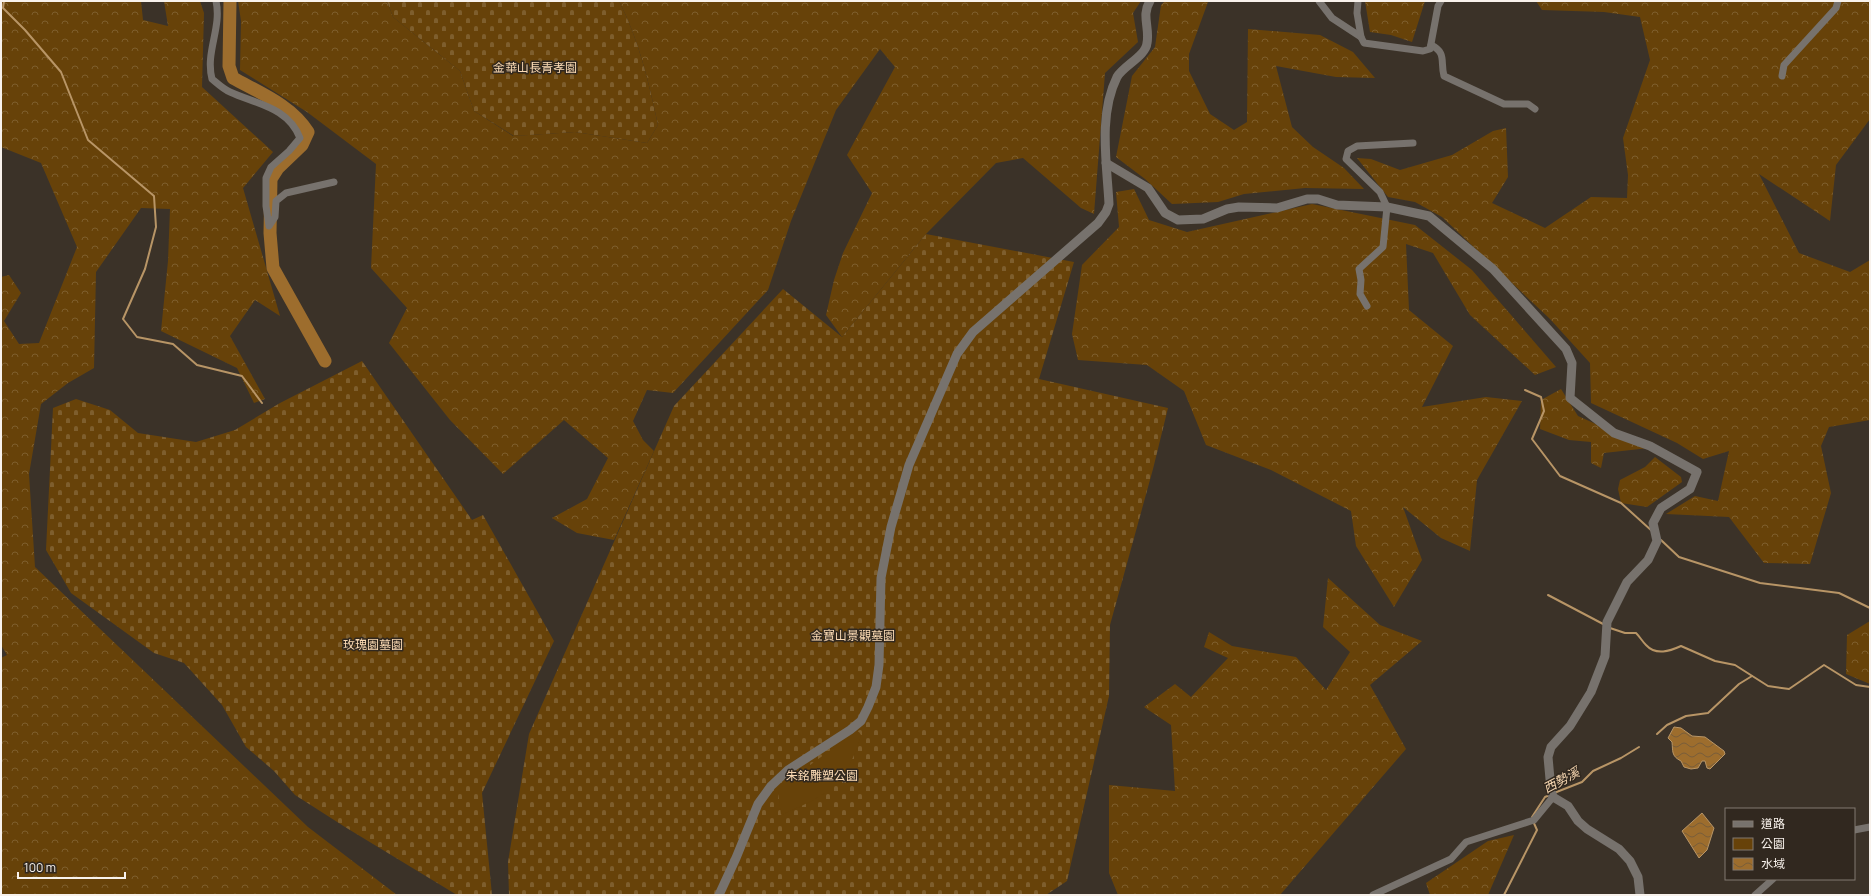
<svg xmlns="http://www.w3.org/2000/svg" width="1871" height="896" font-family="Manrope,'Noto Sans TC',sans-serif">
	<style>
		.forest { fill: url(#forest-crowns) }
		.cemetery { fill: url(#cemetery-stones) }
		.green { fill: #674209 }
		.water { fill: url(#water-waves); stroke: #b89566 }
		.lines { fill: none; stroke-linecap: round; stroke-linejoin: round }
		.stream { stroke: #b89566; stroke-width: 2 }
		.river { stroke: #9d6d2d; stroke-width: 13 }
		.minor { stroke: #77726d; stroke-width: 7 }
		.tertiary { stroke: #77726d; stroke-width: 9 }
		.labels { text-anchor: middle; stroke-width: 3; stroke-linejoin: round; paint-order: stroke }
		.park-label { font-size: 12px; fill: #fbdab4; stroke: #31281f }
		.water-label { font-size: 13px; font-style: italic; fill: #f6d6b0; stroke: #31281f }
	</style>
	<defs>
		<pattern id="forest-crowns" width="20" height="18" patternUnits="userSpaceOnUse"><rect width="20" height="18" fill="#674209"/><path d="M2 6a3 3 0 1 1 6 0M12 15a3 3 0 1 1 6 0" fill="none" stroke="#7e5e2d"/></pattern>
		<pattern id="cemetery-stones" width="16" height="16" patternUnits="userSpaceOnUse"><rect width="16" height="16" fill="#674209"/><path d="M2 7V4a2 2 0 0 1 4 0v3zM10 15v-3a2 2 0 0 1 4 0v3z" fill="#7e5e2d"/></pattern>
		<pattern id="water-waves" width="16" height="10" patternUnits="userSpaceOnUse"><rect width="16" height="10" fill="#9d6d2d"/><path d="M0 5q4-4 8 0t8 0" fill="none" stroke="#785d39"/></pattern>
	</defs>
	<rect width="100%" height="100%" fill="#3b3228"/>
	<!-- forest -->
	<g class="forest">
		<path d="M1,1H141L143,20L168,26L164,1H200L204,13L202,87L273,152L243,188L280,316L255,300L230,336L265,399L254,403L237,368L161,331L168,261L170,209L141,208L96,272L94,368L68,383L41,404L29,474L35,567L308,827L397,895H1V658L7,655L1,645V277L9,275L21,293L4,321L19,344L39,343L77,247L41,163L1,147Z"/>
		<path d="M238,1H387L393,17L460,71L474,111L513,136L575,132L647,143L658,125C649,83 639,40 619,1H1141L1133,13L1138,42L1105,73L1094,214L1081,208L1023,158L996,163L926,234L842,337L826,315L834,280L843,253L872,193L847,155L895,67L880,49L836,110L791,221L768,290L673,393L647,390L633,421L643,440L654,451L614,540L577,533L552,518L587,499L608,458L564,420L503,474L450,420L389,343L407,308L371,268L376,164L307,112L240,70L241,21Z"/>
		<path d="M1165,1H1211L1208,2L1189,54V71L1210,114L1234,130L1247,122L1248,29L1320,35L1353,52L1375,78L1336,77L1276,66L1292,127L1313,147L1344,168L1364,189L1305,188L1244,194L1218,202L1172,204L1145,179L1116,157L1132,76L1155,47L1161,5Z"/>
		<path d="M1365,1H1425L1412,42L1391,35L1370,32Z"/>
		<path d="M1536,1H1870V119L1836,165L1830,221L1759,174L1799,253L1850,272L1870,260V420L1829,427L1821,446L1831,493L1810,564L1764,563L1729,517L1666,514L1695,496L1718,501L1729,451L1703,459L1677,443L1591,403L1590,363L1550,319L1442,217L1415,202L1388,197L1357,158L1371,159L1400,170L1452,155L1493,131L1506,128L1508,177L1492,203L1545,228L1591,197L1627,198L1628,175L1623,138L1650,60L1640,17L1604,12L1542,10Z"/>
		<path d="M1134,189L1149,220L1187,232L1312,204L1415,225L1472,270L1556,367L1535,375L1470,315L1433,253L1406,244L1409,310L1453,346L1422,407L1486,397L1522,401L1477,480L1470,551L1441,538L1403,507L1422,560L1394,607L1356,546L1351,511L1271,470L1206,445L1184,391L1147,365L1078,360L1072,334L1082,265L1119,227L1116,192Z"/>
		<path d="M1561,389L1578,416L1649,448L1604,453L1601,468L1591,463V442L1569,440L1540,429L1541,400Z"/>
		<path d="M1655,457L1681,477L1682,482L1647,507L1621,503L1618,489L1620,480L1645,467Z"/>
		<path d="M1328,578L1380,625L1422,641L1370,685L1406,749L1280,895H1118L1109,873V785L1175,791L1171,725L1144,707L1175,684L1191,697L1228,658L1204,647L1209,632L1232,646L1296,657L1326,690L1350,652L1323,627Z"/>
		<path d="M1870,621V684L1846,674L1847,635Z"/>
		<path d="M1514,835L1488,895H1430L1426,883L1488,841Z"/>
	</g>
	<!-- cemetery -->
	<g class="cemetery">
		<path d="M387,1H619C639,40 649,83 658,125L647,143L575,132L514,136L474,111L460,71L393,17Z"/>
		<path d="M926,234L1074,262L1039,379L1168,408L1153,469L1110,625L1109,696L1067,881L1046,895H509L508,862L529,734L674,406L783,289L842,337Z"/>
		<path d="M362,361L472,520L483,515L554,641L482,793L492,895H457L345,827L295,795L274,771L246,747L222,705L184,663L154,653L71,593L46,550L53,408L76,399L110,410L138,433L196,442L235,430L280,403Z"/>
	</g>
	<!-- green -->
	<path class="green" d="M855,732H859L861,735C846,786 827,795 781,815L778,792L787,782Z"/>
	<!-- water -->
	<g class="water">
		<path d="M1674,727L1681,728L1692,736L1705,737L1724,751L1725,754L1710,769L1707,768L1705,761H1702L1698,768L1691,769L1684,767L1681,761C1671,756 1673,751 1672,742L1668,738Z"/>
		<path d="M1702,813L1714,828L1707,850L1699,858L1682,831Z"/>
	</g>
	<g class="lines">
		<!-- stream -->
		<g class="stream">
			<path d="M4,1L3,8L25,30L61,72L88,140L154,196L156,227L145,269L123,319L137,337L173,344L197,365L242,376L262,403"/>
			<path d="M1525,390L1541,397L1544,411L1532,439L1560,476L1621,503L1652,531"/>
			<path d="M1661,540L1679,557L1760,583L1839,593L1870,608"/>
			<path d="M1548,595L1605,625"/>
			<path d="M1610,628L1625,633H1636C1640,637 1642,641 1646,645C1656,656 1670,651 1681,646L1715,661L1735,665L1768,686L1789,689L1824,665L1856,685L1870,687"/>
			<path d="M1657,734L1667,725L1686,716L1708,713L1739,684L1752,676"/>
			<path d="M1554,793L1582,782L1593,771L1621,758L1639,747"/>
			<path d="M1532,817L1545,797L1550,795"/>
			<path d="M1504,895L1537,830L1533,821"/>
		</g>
		<!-- river -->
		<path class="river" d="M230,1L229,66L233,78C260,93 291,105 308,132L302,145L278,168L271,179L270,233L273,268L325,361"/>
		<!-- minor -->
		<g class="minor">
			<path d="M216,1C222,28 205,52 212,79C217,83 223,89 230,92C256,104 288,107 300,138L289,151L271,167L266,178V206L269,226L275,217L276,201L286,193L334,182"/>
			<path d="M1319,1L1332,18L1361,37L1364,43L1423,51L1430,49L1438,6L1441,1"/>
			<path d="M1358,1L1357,13L1361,37"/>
			<path d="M1431,45C1447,53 1440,61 1444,76L1504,104H1528L1535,109"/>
			<path d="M1782,76L1784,65L1836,8L1838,1"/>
			<path d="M1367,306L1360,294L1361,280L1359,269L1383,247L1387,207L1380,192L1346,159L1348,151L1357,146L1413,143"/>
			<path d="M1854,830L1870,827"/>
			<path d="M1373,895L1451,859L1466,842L1534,820L1553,797"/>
			<path d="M1755,895L1773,879"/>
		</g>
		<!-- tertiary -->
		<g class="tertiary">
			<path d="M1106,163L1148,188L1165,213L1178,220L1203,219L1227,209L1239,207L1277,208L1307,199H1318L1337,205L1387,207L1429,216L1493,269L1566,349L1572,363L1570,398L1614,433L1650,446L1697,472L1690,489L1661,508L1653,523L1657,541L1648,560L1627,582L1607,622L1605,656L1591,692L1570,726L1551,747L1548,757L1551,790L1553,797L1568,806L1578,821L1587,829L1619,849L1630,861L1638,877L1640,895"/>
			<path d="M719,895L736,858L758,804L771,786L788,770L850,730L861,721L868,707L876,687L879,665L881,578L891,527L909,465L957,354L973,332L1098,223L1106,212L1109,204C1107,164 1098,115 1117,77C1123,66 1146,56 1147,43C1150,28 1141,15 1150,1"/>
		</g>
	</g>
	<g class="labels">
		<!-- park labels -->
		<g class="park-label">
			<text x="535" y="72">金華山長青孝園</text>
			<text x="853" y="640">金寶山景觀墓園</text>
			<text x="373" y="649">玫瑰園墓園</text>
			<text x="822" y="780">朱銘雕塑公園</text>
		</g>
		<!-- water labels -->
		<g class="water-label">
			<text transform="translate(1561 780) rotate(-28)" y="5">西勢溪</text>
		</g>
	</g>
	<!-- border -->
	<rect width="1871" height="896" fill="none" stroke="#f8f2ec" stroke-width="4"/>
	<!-- legend -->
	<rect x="1725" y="808" width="130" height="72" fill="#31281f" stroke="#817971"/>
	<rect x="1733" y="821" width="20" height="6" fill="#77726d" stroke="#817971"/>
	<text x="1761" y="828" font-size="12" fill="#f8f2ec">道路</text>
	<rect x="1733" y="838" width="20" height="12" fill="#674209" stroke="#817971"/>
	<text x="1761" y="848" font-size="12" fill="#f8f2ec">公園</text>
	<rect x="1733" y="858" width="20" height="12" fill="url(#water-waves)" stroke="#817971"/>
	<text x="1761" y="868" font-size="12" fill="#f8f2ec">水域</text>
	<!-- scale -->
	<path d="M18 872v6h107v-6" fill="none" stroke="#f8f2ec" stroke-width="2"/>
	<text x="24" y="872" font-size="12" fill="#f8f2ec" stroke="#31281f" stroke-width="3" paint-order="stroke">100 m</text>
</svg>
